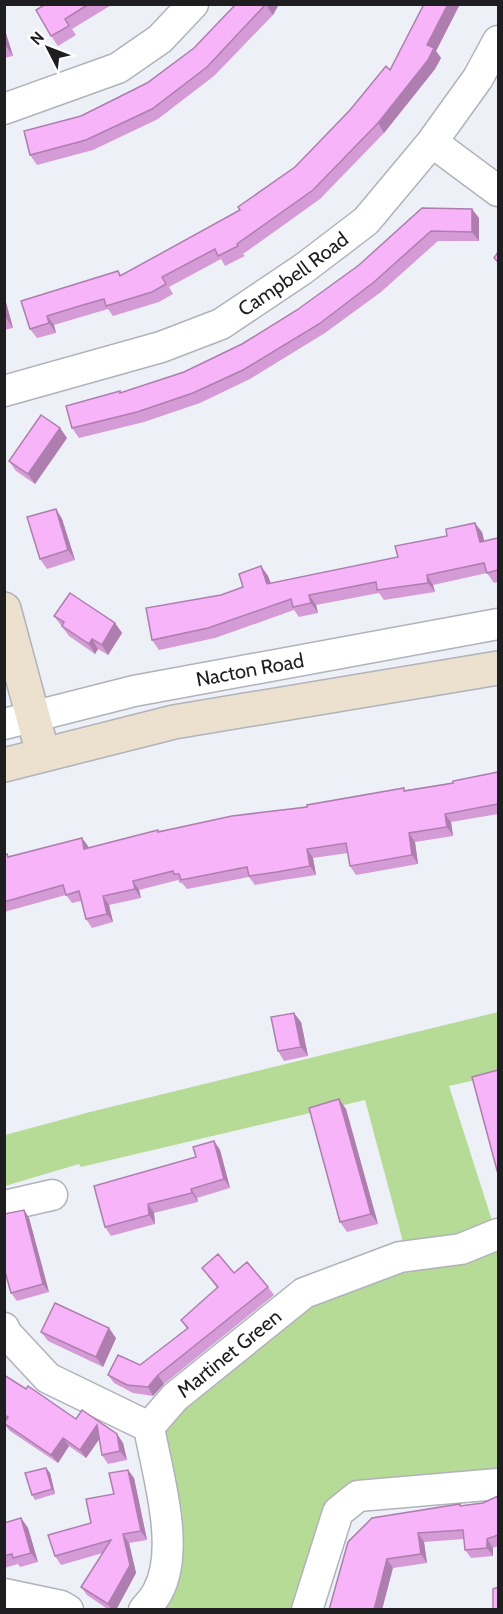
<svg xmlns="http://www.w3.org/2000/svg" width="503" height="1614" font-family="Cabin,sans-serif">
	<style>
		.green { fill: #b6db96 }
		.lines { fill: none; stroke-linecap: round; stroke-linejoin: round }
		.street-casing { stroke: #b1b2ba; stroke-width: 33 }
		.secondary-casing { stroke: #b1b2ba; stroke-width: 36 }
		.street { stroke: #fff; stroke-width: 30 }
		.secondary { stroke: #ece1ce; stroke-width: 33 }
		.wall { fill: #d49bd6 }
		.shaded-wall { fill: #ad7eae }
		.building { fill: #f7b4f9; stroke: #ad7eae; stroke-width: 1.5 }
		.labels { text-anchor: middle; stroke-width: 6; stroke-linejoin: round; paint-order: stroke }
		.street-label { font-size: 20px; fill: #1e1e21; stroke: #fefefe }
	</style>
	<rect width="100%" height="100%" fill="#eef0f8"/>
	<!-- green -->
	<path class="green" d="M498,1012V1075L449,1086L496,1233L498,1234V1484L358,1496L307,1609H144L159,1591L149,1427L304,1293L400,1257L402,1238L365,1100L81,1167L79,1164L5,1186V1135L90,1112Z"/>
	<g class="lines">
		<!-- street casing -->
		<g class="street-casing">
			<g id="street">
				<path d="M4,109L118,68L160,39L193,4"/>
				<path d="M432,142L498,191"/>
				<path id="s1" d="M4,391L161,347L221,324L303,269L366,221L432,142L478,78L498,41"/>
				<path id="s2" d="M4,724L134,691L498,624"/>
				<path d="M4,1206L52,1195"/>
				<path d="M4,1328L6,1333L48,1378L149,1427"/>
				<path d="M4,1594L61,1606L68,1610"/>
				<path id="s3" d="M144,1610C149,1604 155,1598 158,1591C181,1548 157,1473 149,1427L175,1397L304,1293L400,1257L461,1249L498,1234"/>
				<path d="M307,1610L338,1512L358,1496L498,1484"/>
			</g>
		</g>
		<!-- secondary casing -->
		<g class="secondary-casing">
			<g id="secondary">
				<path d="M4,609L43,754"/>
				<path d="M4,765L174,722L498,668"/>
			</g>
		</g>
		<!-- street -->
		<use href="#street" class="street"/>
		<!-- secondary -->
		<use href="#secondary" class="secondary"/>
	</g>
	<!-- wall -->
	<g class="wall">
		<path d="M46,4H113L72,29L76,35L58,46L51,36Z"/>
		<path d="M236,4H279L273,15L214,76L158,119L93,150L37,165L30,155L81,116L147,83L194,48Z"/>
		<path d="M424,4H460L436,51L441,58L435,69L384,133L320,199L243,254L245,256L225,266L221,259L169,287L173,294L159,302L113,316L108,309L54,325L56,333L37,338L30,329L21,301L118,271L121,275L240,210L295,167L390,70Z"/>
		<path d="M4,28L13,56L4,58Z"/>
		<path d="M422,208L479,218V241H438L381,292L325,333L250,379L200,403L144,422L79,438L72,428L121,393L184,372L242,344L297,310L359,265Z"/>
		<path d="M4,295L13,328L4,330Z"/>
		<path d="M60,428L67,438L35,484L16,471L9,461Z"/>
		<path d="M56,509L62,519L75,560L47,569L40,559Z"/>
		<path d="M482,532L484,541L498,538V582L494,583L487,573L433,585L435,592L384,600L379,593L316,605L318,613L299,617L294,610L215,638L159,650L152,640L221,595L243,587L261,566L268,576L271,583L398,557Z"/>
		<path d="M54,616L115,623L122,633L108,655L98,649L95,654L69,636Z"/>
		<path d="M498,772V814L451,822L453,836L415,842L418,864L356,875L350,866L348,853L313,858L316,875L283,880L255,885L249,877L187,889L182,883H180L178,880L139,890L141,898L109,905L113,922L92,928L86,919L81,901L72,903L66,895L4,912V855L9,856L88,846V848L159,831L405,790L453,783Z"/>
		<path d="M301,1022L308,1056L284,1061L278,1051Z"/>
		<path d="M346,1109L378,1224L347,1232L340,1222Z"/>
		<path d="M214,1141L220,1150L230,1188L197,1198L198,1202L154,1213L155,1224L111,1236L105,1227L196,1157Z"/>
		<path d="M24,1210L29,1218L49,1292L17,1301L11,1293Z"/>
		<path d="M202,1268L234,1273L268,1287L274,1295L164,1384L153,1396L133,1393L114,1383L108,1375L140,1365L187,1329L181,1320L217,1288Z"/>
		<path d="M41,1332L116,1338L103,1367L48,1341Z"/>
		<path d="M4,1375L26,1389L76,1419L117,1434L123,1443L127,1460L108,1464L102,1455L99,1439L86,1458L69,1446L58,1463L10,1431L4,1424L5,1420H4Z"/>
		<path d="M46,1468L50,1473L55,1494L35,1500L32,1495Z"/>
		<path d="M128,1470L134,1478L147,1540L129,1543L136,1573L116,1610H109L87,1595L81,1587L103,1553L61,1565L55,1556L91,1523L114,1494Z"/>
		<path d="M498,1496V1546L493,1548V1556L471,1558L465,1550L464,1539L424,1542L427,1563L393,1568L348,1542L460,1504L461,1506L483,1503Z"/>
		<path d="M21,1518L28,1528L38,1562L20,1567L18,1564L4,1568V1523Z"/>
	</g>
	<!-- shaded-wall -->
	<g class="shaded-wall">
		<path d="M266,4H279L273,15L266,5Z"/>
		<path d="M448,4H460L436,51L441,58L435,69L384,133L378,123L427,45Z"/>
		<path d="M4,28L5,30L13,56L6,46L4,41Z"/>
		<path d="M472,209L479,218V241L472,232Z"/>
		<path d="M4,295L13,328L6,318L4,311Z"/>
		<path d="M47,316L54,325L56,333L49,323Z"/>
		<path d="M60,428L67,438L35,484L28,474Z"/>
		<path d="M56,509L62,519L75,560L68,550Z"/>
		<path d="M475,523L482,532L487,552L480,542Z"/>
		<path d="M261,566L268,576L274,594L267,584Z"/>
		<path d="M427,575L433,585L435,592L428,583Z"/>
		<path d="M309,595L316,605L318,613L311,603Z"/>
		<path d="M115,623L122,633L108,655L102,645Z"/>
		<path d="M92,639L98,649L95,654L89,644Z"/>
		<path d="M445,814L451,822L453,836L447,827Z"/>
		<path d="M409,833L415,842L418,864L412,855Z"/>
		<path d="M82,838L88,846L91,857L84,849Z"/>
		<path d="M307,849L313,858L316,875L310,866Z"/>
		<path d="M133,881L139,890L141,898L135,889Z"/>
		<path d="M103,896L109,905L113,922L107,914Z"/>
		<path d="M294,1013L301,1022L308,1056L301,1047Z"/>
		<path d="M339,1099L346,1109L378,1224L371,1214Z"/>
		<path d="M214,1141L220,1150L230,1188L224,1179Z"/>
		<path d="M191,1189L197,1198L198,1202L192,1193Z"/>
		<path d="M148,1204L154,1213L155,1224L149,1215Z"/>
		<path d="M24,1210L29,1218L49,1292L43,1284Z"/>
		<path d="M109,1328L116,1338L103,1367L96,1357Z"/>
		<path d="M158,1375L164,1384L153,1396L148,1387Z"/>
		<path d="M97,1425L103,1434L86,1458L80,1450Z"/>
		<path d="M117,1434L123,1443L127,1460L120,1451Z"/>
		<path d="M63,1438L69,1446L58,1463L51,1455Z"/>
		<path d="M46,1468L50,1473L55,1494L52,1489Z"/>
		<path d="M128,1470L134,1478L147,1540L141,1531Z"/>
		<path d="M21,1518L28,1528L38,1562L31,1553Z"/>
		<path d="M418,1533L424,1542L427,1563L421,1554Z"/>
		<path d="M123,1534L129,1543L136,1573L116,1610H112L108,1604Z"/>
		<path d="M487,1539L493,1548V1556L487,1548Z"/>
		<path d="M387,1559L393,1568L382,1610H374Z"/>
	</g>
	<!-- building -->
	<g class="building">
		<path d="M46,4H89L65,19L69,26L51,36L36,10Z"/>
		<path d="M236,4H266L207,67L152,109L86,140L30,155L24,131L81,116L147,83L194,48Z"/>
		<path d="M424,4H448L427,45L434,48L428,60L378,123L313,190L237,244L238,246L218,256L215,249L162,277L166,284L152,292L106,306L104,299L76,307L47,316L49,323L30,329L21,301L118,271L120,276L240,210L238,207L295,167L350,110L386,66L390,70Z"/>
		<path d="M422,208L472,209V232L431,231L374,282L319,324L243,370L193,393L137,412L72,428L66,406L120,391V393L184,372L242,344L297,310L359,265Z"/>
		<path d="M498,252V262L494,258Z"/>
		<path d="M41,415L60,428L28,474L9,461Z"/>
		<path d="M56,509L68,550L40,559L27,517Z"/>
		<path d="M475,523L480,542L498,538V570L487,573L484,563L427,575L428,583L377,590L376,582L309,595L311,603L293,607L291,599L208,628L152,640L146,608L221,595L243,587L239,574L261,566L267,584L398,557L395,546L447,536L446,529Z"/>
		<path d="M70,593L115,623L102,645L92,639L89,644L62,626L64,622L54,616Z"/>
		<path d="M498,772V804L445,814L447,827L409,833L412,855L350,866L346,843L307,849L310,866L277,872L249,876L247,867L181,880L179,874H174L173,871L133,881L135,889L103,896L107,914L86,919L79,891L66,895L63,885L4,902V855L7,854L8,857L82,838L84,849L158,830V832L232,816L307,807V805L404,788V791L453,783V781Z"/>
		<path d="M294,1013L301,1047L278,1051L271,1017Z"/>
		<path d="M498,1070V1174L472,1077Z"/>
		<path d="M339,1099L371,1214L340,1222L309,1108Z"/>
		<path d="M214,1141L224,1179L191,1189L192,1193L148,1204L149,1215L105,1227L94,1186L196,1157L193,1147Z"/>
		<path d="M24,1210L43,1284L11,1293L4,1268V1214Z"/>
		<path d="M218,1254L234,1273L247,1262L268,1287L158,1375L148,1387L127,1385L108,1375L118,1355L140,1365L188,1328L181,1320L218,1287L202,1268Z"/>
		<path d="M55,1303L109,1328L96,1357L41,1332Z"/>
		<path d="M4,1375L26,1389L28,1386L76,1419L82,1410L117,1434L120,1451L102,1455L97,1425L80,1450L63,1438L51,1455L4,1423L8,1417L4,1415Z"/>
		<path d="M46,1468L52,1489L32,1495L25,1473Z"/>
		<path d="M128,1470L141,1531L123,1534L130,1565L108,1604L81,1587L111,1540L55,1556L48,1535L91,1523L86,1499L114,1494L109,1473Z"/>
		<path d="M498,1496V1535L487,1539V1548L465,1550L463,1530L418,1533L421,1554L387,1559L374,1610H329L348,1542L372,1518L460,1504V1506L483,1503Z"/>
		<path d="M21,1518L31,1553L13,1558L12,1554L4,1556V1523Z"/>
		<path d="M498,1587V1610H493V1589Z"/>
	</g>
	<g class="labels">
		<!-- street labels -->
		<g class="street-label">
			<text dy="7" stroke="none"><textPath href="#s1" startOffset="315">Campbell Road</textPath></text>
			<text dy="7" stroke="none"><textPath href="#s2" startOffset="252">Nacton Road</textPath></text>
			<text dy="7" stroke="none"><textPath href="#s3" startOffset="300">Martinet Green</textPath></text>
		</g>
	</g>
	<!-- border -->
	<rect width="503" height="1614" fill="none" stroke="#1e1e21" stroke-width="12"/>
	<!-- north arrow -->
	<g transform="translate(48 48) rotate(312)" stroke="#fefefe" stroke-width="4.5" paint-order="stroke">
	<path d="M0-4.5L10 22L0 15L-10 22Z" fill="#1e1e21"/>
	<text y="-9" font-size="16" font-weight="bold" text-anchor="middle" fill="#1e1e21">N</text>
	</g>
</svg>
